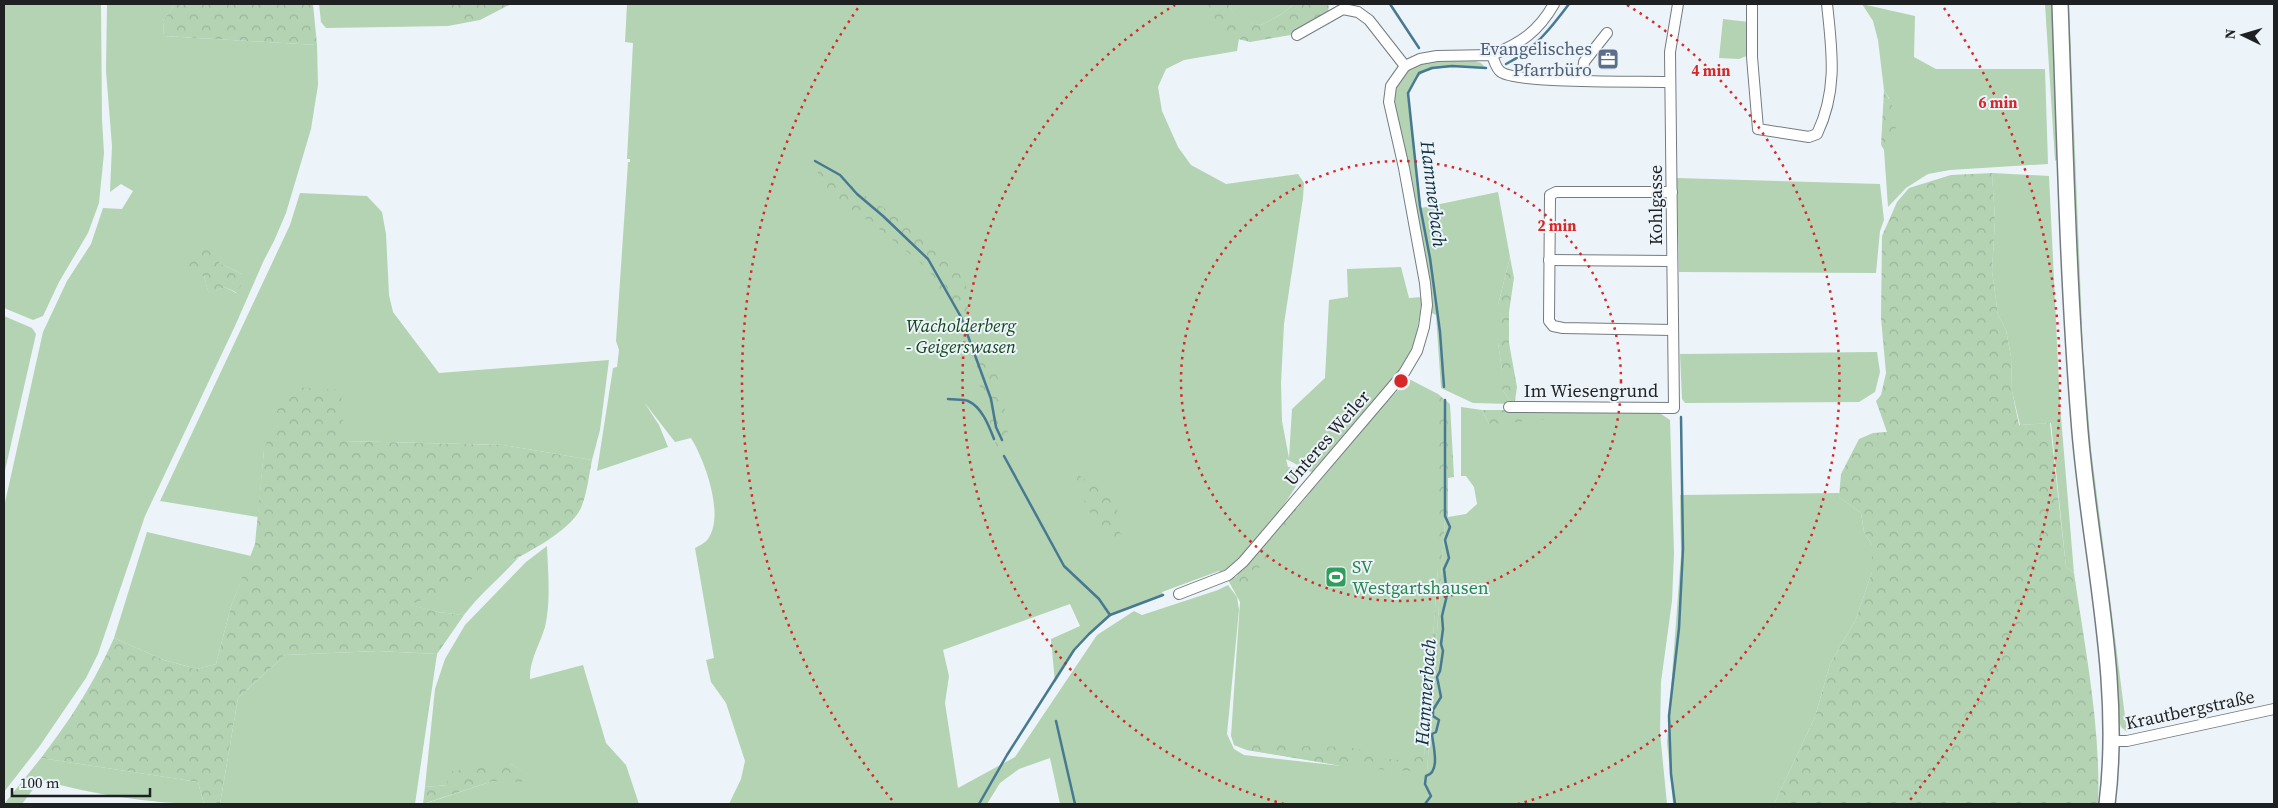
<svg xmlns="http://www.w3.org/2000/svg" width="2278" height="808" font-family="'Source Serif 4',serif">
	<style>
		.green { fill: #b3d3b3; fill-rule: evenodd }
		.forest { fill: url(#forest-crowns) }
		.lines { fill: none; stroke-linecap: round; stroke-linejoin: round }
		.stream { stroke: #477991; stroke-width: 2.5 }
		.street-casing { stroke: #747b80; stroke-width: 12 }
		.secondary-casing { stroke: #747b80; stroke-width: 18 }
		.street { stroke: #fff; stroke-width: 10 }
		.secondary { stroke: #fff; stroke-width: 15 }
		.ring { fill: none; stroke: #d62828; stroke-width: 2.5; stroke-dasharray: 2.5 5 }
		.labels { text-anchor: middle; stroke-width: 4; stroke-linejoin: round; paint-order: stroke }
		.service-label { font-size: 18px; fill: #4e5e75; stroke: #ecf4fa; text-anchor: end }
		.street-label { font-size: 18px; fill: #1e2022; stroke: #ecf4fa }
		.park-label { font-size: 18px; font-style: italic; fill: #124619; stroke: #ecf4fa }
		.leisure-label { font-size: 18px; fill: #27864d; stroke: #ecf4fa; text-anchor: start }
		.water-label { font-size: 19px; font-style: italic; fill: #0e2f3e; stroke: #ecf4fa }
		.centre { fill: #d62828; stroke: #ecf4fa; stroke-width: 2.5 }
		.ring-label { font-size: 15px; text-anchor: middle; font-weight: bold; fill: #d62828; stroke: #ecf4fa; stroke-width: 4; stroke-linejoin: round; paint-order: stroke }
	</style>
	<defs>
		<pattern id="forest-crowns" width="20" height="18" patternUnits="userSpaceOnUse" patternTransform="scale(1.25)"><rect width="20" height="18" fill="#b3d3b3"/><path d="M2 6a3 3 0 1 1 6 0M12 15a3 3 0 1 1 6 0" fill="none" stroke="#9ab59a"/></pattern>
	</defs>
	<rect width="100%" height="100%" fill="#ecf4fa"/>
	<!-- green -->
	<g class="green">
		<path d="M4,4H101L102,120L104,153L99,203L88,233L59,282L43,316L33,320L4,308Z"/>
		<path d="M107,4H175L163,21L164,36L317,45L318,85L311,129L286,213L274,241L264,260L235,326L145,516L98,654L86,678L39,747L4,792V507L43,332L67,281L91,244L103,208L122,209L133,191L121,184L110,192L112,146L106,71ZM219,263L242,274L236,293C221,284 224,288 209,294L204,276Z"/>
		<path d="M319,4H448V26L326,28L321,22Z"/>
		<path d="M627,4H1227L1241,26L1237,51L1184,60L1166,69L1158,87L1162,111L1178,147L1191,165L1226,184L1298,174L1304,183L1303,198L1284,324L1281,383L1282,421L1289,458L1292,409L1325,378L1329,300L1348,297L1347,269L1401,267L1409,298L1422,297C1419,325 1415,349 1400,373L1313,473L1286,459L1288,467L1306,470C1283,508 1257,547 1221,573L1219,571L1162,592L1163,595L1116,612L1096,628L1078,645L1055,683L1051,639L1080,626L1070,604L943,650L949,676L945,703L958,788L1015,757L1097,635L1134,611L1142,615L1218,590L1228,585L1237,597L1239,610L1227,734L1234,749L1244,755L1342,766L1247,750L1234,745L1231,736L1240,602L1228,580L1242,574L1309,494V487H1315L1381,408L1409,379L1438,394V569L1423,771L1427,772L1445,520L1448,517L1466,514L1477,504L1474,487L1466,476H1461V407L1482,410L1489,424L1550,410L1658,412L1670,420L1674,553L1672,601L1661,682L1660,733L1667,804H1060L1050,758L1019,769L1000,783L987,804H729L741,779L745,761L726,703L711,682L706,660L714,658L695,548C699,546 705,543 708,539C725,515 705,461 691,438L675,442L644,402L659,425L668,447L597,471L613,368L617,367L619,350L616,341L628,162H630V159H627L633,43L625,42Z"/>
		<path d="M1228,4H1294L1282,14L1261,25L1239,22Z"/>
		<path d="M1862,4L1915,16L1914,57L1936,69H2045L2048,164L1950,170L1928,174L1906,188L1888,207L1884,150L1881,145L1893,135L1889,98L1884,90L1878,40L1873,21Z"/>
		<path d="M2045,4H2051L2053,19L2060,157L2055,161Z"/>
		<path d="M2064,4H2069L2083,351L2091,449L2127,732L2121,727L2119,721L2087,464Z"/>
		<path d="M1723,19L1749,22V55L1739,59L1719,58Z"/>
		<path d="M1433,60L1475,61L1481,63L1485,67C1468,67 1431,64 1419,76C1413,82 1411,90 1408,97L1421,208L1498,192L1510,257L1498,305V343L1502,370V389L1512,404L1473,403L1441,388L1436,315L1430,312L1391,101C1398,71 1406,69 1433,60Z"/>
		<path d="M1992,173L2049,176L2060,405L2074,573L2066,567L2051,423L2020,425L2012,391L2011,357L2006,330L1998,315L1992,271L1995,220Z"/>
		<path d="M1677,178L1880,184L1884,220L1880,231L1876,273L1679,272Z"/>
		<path d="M300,193L367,196L382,212L386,234L389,295L393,312L439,373L609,360L600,430L592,460L503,445L344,441L264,450L258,517L160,501L290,225Z"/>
		<path d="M4,316L32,328L36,334L4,475Z"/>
		<path d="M1877,352L1880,372L1875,392L1859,402L1685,403L1682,399L1680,354Z"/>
		<path d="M1840,493L1839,497L1861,513L1864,532L1872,545V572L1856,619L1830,664L1815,717L1774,804H1673L1667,742L1681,555L1680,495Z"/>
		<path d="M147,532L251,556L231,606L216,664L197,669L164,660L114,638Z"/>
		<path d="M547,546C548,572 551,602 545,627C540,644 529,661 530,679L583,665L606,743L626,765L639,804H424L493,781L529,775L511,764L448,785L425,787L435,689L445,659L465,625L526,562Z"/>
		<path d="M518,558C500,578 480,594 464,615L438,612L410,605Z"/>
		<path d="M378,651L437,654L415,804H220L238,698L285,655Z"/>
		<path d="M41,758L198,782L204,804C149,804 93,794 40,780L22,804H4Z"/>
	</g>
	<!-- forest -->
	<g class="forest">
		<path d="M175,4H313L317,45L164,36L163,21Z"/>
		<path d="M448,4H511L480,20L448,26Z"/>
		<path d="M1208,4H1228L1239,21L1261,25L1282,14L1294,4H1326L1329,6L1328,12L1291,35L1250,42L1226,36L1216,21Z"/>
		<path d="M1884,90C1891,102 1902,121 1893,135C1891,139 1884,143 1881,145Z"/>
		<path d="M815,159L874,202L921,230L928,243L945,257L966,280C965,305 970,330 983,351C987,356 992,361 994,367C1004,392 1006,420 1010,447L997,449L975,369L966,352L955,319L929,270L871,222L822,192Z"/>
		<path d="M1992,173L1995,220L1992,271L1998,315L2006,330L2011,357L2012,391L2019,425L2050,423L2066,567L2074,573C2085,649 2101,726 2098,804H1774L1815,717L1830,664L1856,619L1872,572V545L1864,532L1861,513L1839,497L1841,474L1859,439L1873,433L1887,432L1876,401L1881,395L1886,373L1881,318L1882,236L1897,202L1909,188L1951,175Z"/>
		<path d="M196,250H217L219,263L242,274L243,282L237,293C221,284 223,288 209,295L204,276H186L178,262Z"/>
		<path d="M1510,257L1514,278L1509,312V343L1517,387L1515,401L1512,404L1502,389V370L1498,343V305Z"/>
		<path d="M296,387L341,390L344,441L503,445L592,460C589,475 587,494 581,508C563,547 451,587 411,605L438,612L464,615L437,654L378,651L285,655L238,698L220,804H204L198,782L41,758C72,717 93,685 114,638L164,660L197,669L216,664L231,606L255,544L264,450L284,391Z"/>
		<path d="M1438,394L1450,404L1454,477L1448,478V517L1445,520L1427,772L1357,768L1247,750L1237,746L1244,739L1299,746L1347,747L1359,749L1371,757L1399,760L1424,756L1438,569Z"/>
		<path d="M1482,410H1550L1543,420L1489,424Z"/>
		<path d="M1073,471L1112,498L1126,530L1073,482L1069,477Z"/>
		<path d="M1084,500L1107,518L1122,535L1116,540L1086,508Z"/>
		<path d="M1297,506L1291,527L1247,584H1238L1237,571Z"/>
		<path d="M511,764L530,775L525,782L493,781L423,804L425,787L448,785L446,777L449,772L482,766Z"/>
	</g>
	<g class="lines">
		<!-- stream -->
		<g class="stream">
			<path d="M1390,4L1419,48"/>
			<path d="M1506,64C1534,50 1551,28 1569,4"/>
			<path d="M815,161L840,175L857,194L883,216L928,259L961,317L991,399L996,427L1002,440"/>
			<path d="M1444,387L1440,332L1430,258L1420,206L1408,93L1419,73L1432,68L1452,66L1486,68"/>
			<path d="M948,399C954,400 963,399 968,401C982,407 989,426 994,439"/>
			<path d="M1004,456L1064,566L1099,599L1110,615"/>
			<path d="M1056,721L1075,804"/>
			<path d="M979,804L1007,755L1074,650L1089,634L1110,615L1163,595"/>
			<path d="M1425,804L1431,796L1425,784L1426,776C1441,772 1433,746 1432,734L1436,732L1439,720L1433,716V710L1441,697L1437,677L1440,671L1443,651L1441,644L1443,629L1442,616L1447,595L1444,569L1449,558L1445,540L1450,527L1445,516V400"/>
			<path d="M1675,804L1671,774L1669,716L1679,628L1683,549L1681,417"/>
		</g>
		<!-- street casing -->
		<g class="street-casing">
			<g id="street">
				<path d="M1752,4V57L1758,129L1809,137L1817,134C1838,90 1832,51 1827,4"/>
				<path d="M1297,35L1343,9L1358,12L1369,20L1405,66"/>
				<path d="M1492,55C1521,43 1538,32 1554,4"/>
				<path d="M1582,81L1584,62L1607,33"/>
				<path d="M1672,192H1556L1550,195L1549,321L1553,326L1563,328L1673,330"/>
				<path d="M1549,260L1672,261"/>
				<path d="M1509,407L1674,408L1670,52L1678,4"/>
				<path d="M1179,594L1228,575L1243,562L1404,373L1417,351L1424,327L1427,305L1425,283L1404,168L1389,102L1391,86L1405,66L1420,59L1437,56L1492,55C1494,60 1496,69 1501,72C1517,84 1643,81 1670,82"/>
				<path d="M2111,741H2127L2274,709"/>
			</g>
		</g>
		<!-- secondary casing -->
		<g class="secondary-casing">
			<path id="secondary" d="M2060,4C2065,142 2068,281 2079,419C2088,547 2123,676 2107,804"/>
		</g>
		<!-- street -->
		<use href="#street" class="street"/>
		<!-- secondary -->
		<use href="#secondary" class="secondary"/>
	</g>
	<!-- distance rings -->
	<g class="ring">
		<circle cx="1401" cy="381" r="220"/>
		<path d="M1284 804A439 439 0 0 1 1175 5M1627 5A439 439 0 0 1 1518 804"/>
		<path d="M892 800A659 659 0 0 1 858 8M1944 8A659 659 0 0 1 1910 800"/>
	</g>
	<!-- icons -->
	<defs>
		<g id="office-square" transform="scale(1.125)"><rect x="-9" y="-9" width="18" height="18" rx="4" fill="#5c6f8a" stroke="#ecf4fa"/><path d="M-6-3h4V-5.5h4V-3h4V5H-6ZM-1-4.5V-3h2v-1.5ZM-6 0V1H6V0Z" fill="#fff"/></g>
		<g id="stadium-square" transform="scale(1.125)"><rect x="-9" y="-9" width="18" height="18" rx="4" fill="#2e9e5b" stroke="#ecf4fa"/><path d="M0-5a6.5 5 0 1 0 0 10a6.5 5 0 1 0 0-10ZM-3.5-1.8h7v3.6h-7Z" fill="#fff"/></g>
	</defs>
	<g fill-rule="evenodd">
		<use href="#office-square" x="1608" y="59"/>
		<use href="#stadium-square" x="1336" y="577"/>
	</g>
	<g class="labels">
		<!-- service labels -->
		<g class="service-label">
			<text x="1592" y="55">Evangelisches<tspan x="1592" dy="21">Pfarrbüro</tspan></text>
		</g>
		<!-- street labels -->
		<g class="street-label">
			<text transform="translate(1656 205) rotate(-90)" y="6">Kohlgasse</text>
			<text x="1591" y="397">Im Wiesengrund</text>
			<text transform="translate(1327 438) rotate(-49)" y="6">Unteres Weiler</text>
			<text transform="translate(2190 710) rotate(-12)" y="6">Krautbergstraße</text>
		</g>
		<!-- park labels -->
		<g class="park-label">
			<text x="961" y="332">Wacholderberg<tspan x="961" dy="21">- Geigerswasen</tspan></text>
		</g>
		<!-- leisure labels -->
		<g class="leisure-label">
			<text x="1352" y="573">SV<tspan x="1352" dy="21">Westgartshausen</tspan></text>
		</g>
		<!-- water labels -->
		<g class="water-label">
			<text transform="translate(1434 194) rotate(83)" y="7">Hammerbach</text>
			<text transform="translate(1425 692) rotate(-86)" y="7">Hammerbach</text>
		</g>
	</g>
	<circle cx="1401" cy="381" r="8" class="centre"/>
	<g class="ring-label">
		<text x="1711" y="76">4 min</text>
		<text x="1998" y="108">6 min</text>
		<text x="1557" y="231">2 min</text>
	</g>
	<!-- border -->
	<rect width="2278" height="808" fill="none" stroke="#1e2022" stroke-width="10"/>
	<!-- north arrow -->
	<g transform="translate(2243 35) rotate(275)" stroke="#ecf4fa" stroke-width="4" paint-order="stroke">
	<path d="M0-4L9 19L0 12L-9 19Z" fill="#1e2022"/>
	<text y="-8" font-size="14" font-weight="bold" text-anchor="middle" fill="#1e2022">N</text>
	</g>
	<!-- scale -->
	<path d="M12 788v8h138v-8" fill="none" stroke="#1e2022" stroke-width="2.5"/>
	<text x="20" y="788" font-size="15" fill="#1e2022" stroke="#ecf4fa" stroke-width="4" paint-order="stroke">100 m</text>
</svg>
